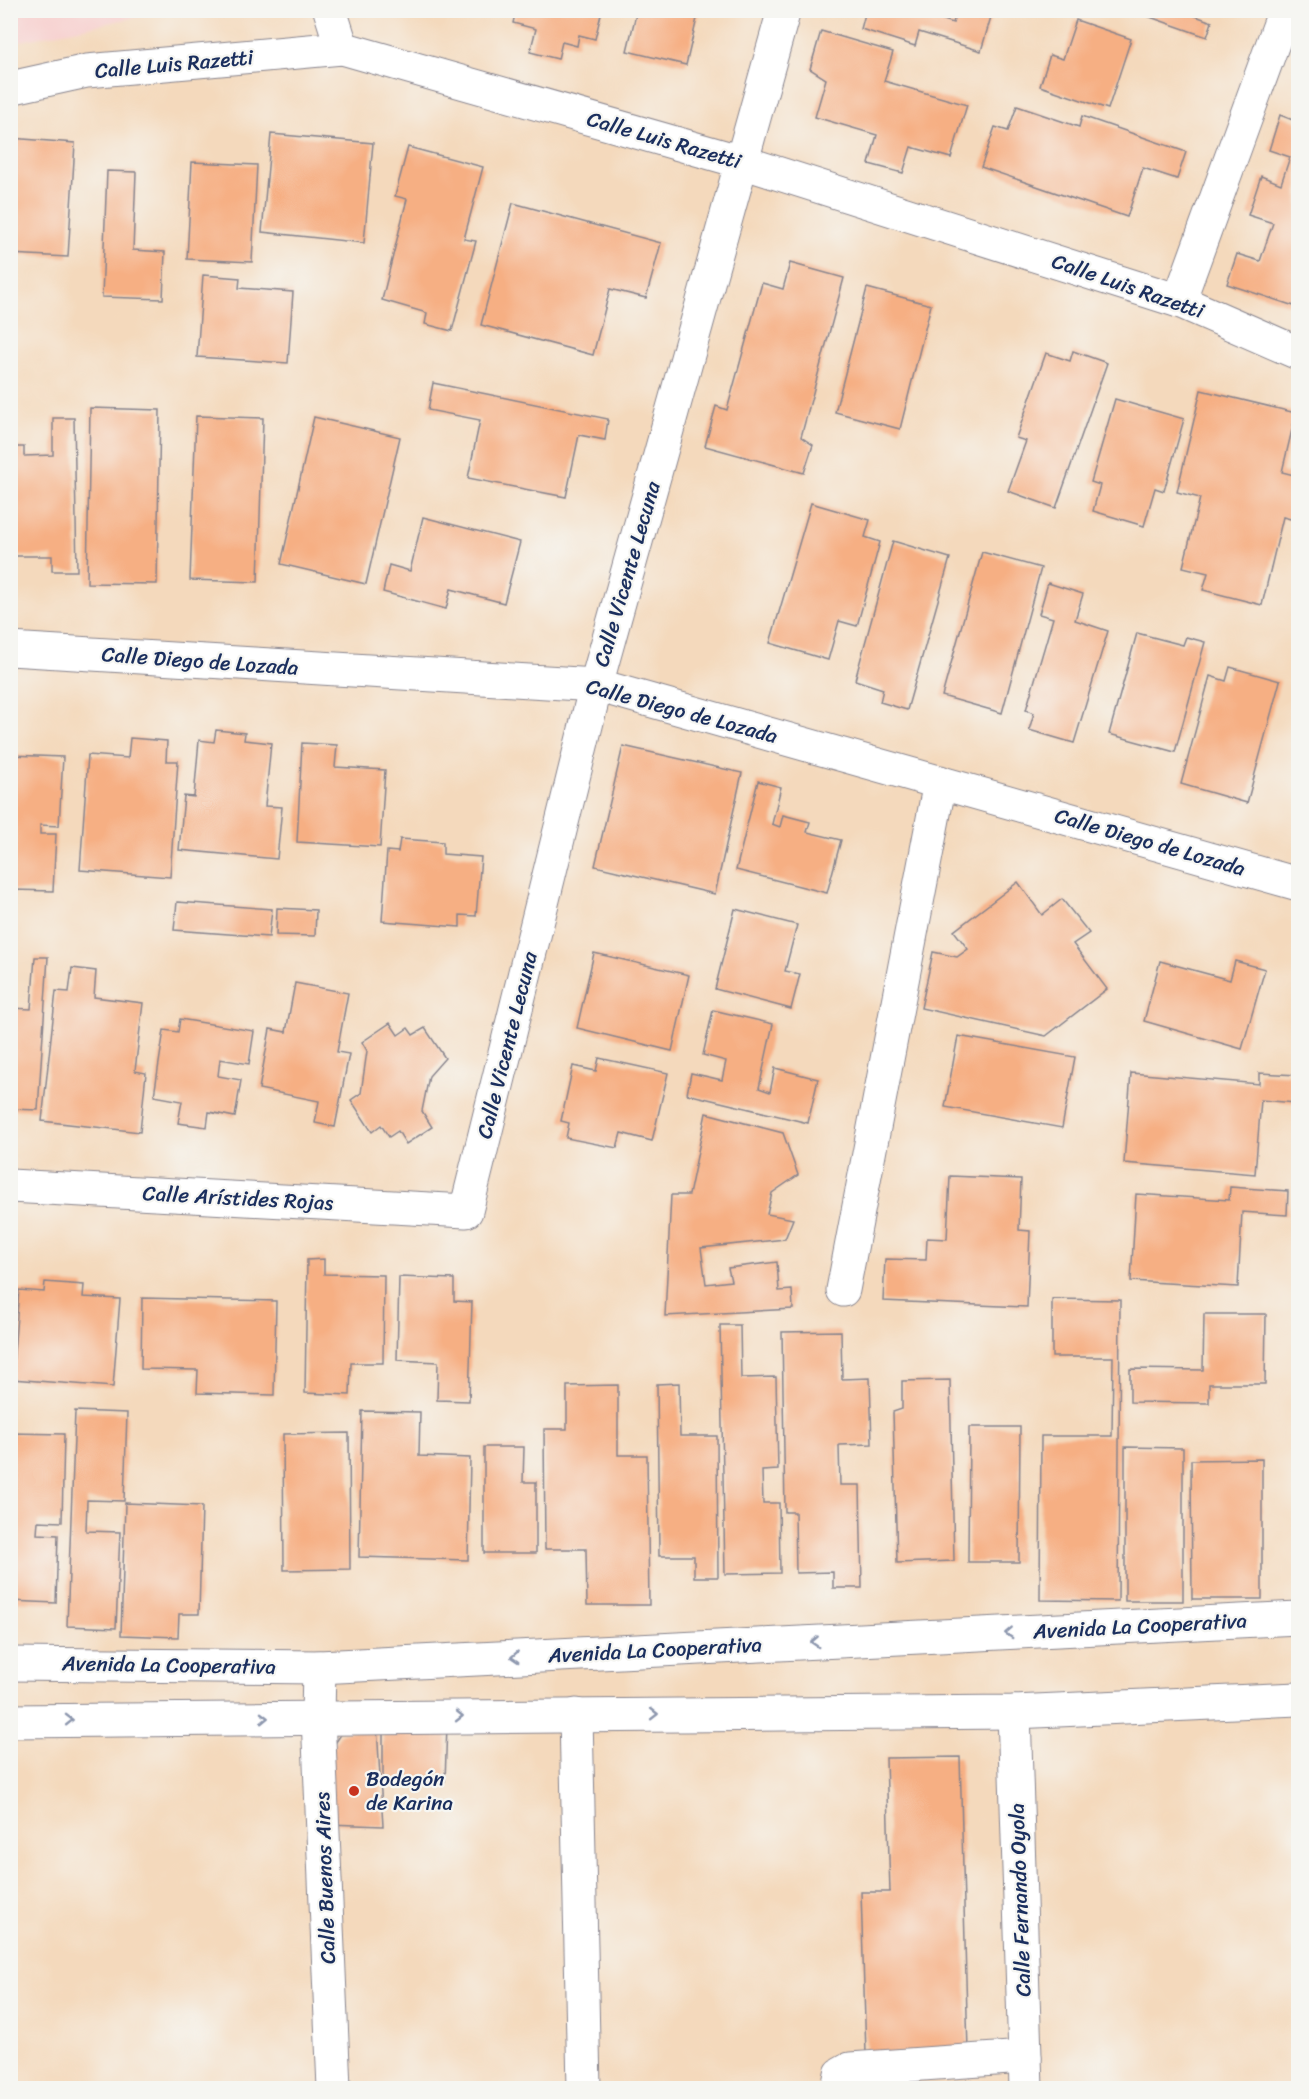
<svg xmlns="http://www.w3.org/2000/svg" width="1309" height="2099" font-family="Sriracha,sans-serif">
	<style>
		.built { fill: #f7d0cf }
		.building { fill: #f6af83 }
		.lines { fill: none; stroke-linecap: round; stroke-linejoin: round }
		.minor-casing { stroke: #88848d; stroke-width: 35 }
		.minor { stroke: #fff; stroke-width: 33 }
		.oneway { stroke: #8d97ae }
		.poi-dot { fill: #c8321e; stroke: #f6f6f2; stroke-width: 2 }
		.labels { text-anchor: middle; stroke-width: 4.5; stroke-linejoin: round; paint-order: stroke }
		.street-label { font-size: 21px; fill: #1b2f5e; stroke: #f6f6f2 }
		.poi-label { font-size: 21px; fill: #1b2f5e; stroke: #f6f6f2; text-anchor: start }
	</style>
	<rect width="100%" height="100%" fill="#f6f6f2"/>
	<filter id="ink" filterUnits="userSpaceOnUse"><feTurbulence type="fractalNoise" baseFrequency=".0167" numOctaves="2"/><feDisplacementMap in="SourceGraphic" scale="12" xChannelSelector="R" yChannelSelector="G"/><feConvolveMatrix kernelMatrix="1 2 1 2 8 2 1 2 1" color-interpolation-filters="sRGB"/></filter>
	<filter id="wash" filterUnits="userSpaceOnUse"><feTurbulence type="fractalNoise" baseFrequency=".008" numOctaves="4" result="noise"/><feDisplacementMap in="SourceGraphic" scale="24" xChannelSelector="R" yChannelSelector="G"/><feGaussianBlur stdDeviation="1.35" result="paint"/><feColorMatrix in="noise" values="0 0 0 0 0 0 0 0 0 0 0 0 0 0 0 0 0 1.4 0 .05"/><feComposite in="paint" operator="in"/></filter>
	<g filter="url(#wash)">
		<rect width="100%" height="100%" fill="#f4d9bc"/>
		<!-- built -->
		<path class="built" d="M11,10H166V11L11,43Z"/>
		<g id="blocks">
			<!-- building -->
			<g class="building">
				<path d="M461,10H486L484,17Z"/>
				<path d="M516,10H602L595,39L579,35L577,46L562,42L558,59L530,52L536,29L513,23Z"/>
				<path d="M637,10H699L686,65L627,51Z"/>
				<path d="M866,10H924L923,13L953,23L957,10H993L981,51L919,32L915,46L861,29Z"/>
				<path d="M1179,10L1212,22L1207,37L1133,11Z"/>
				<path d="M1076,20L1131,39L1108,109L1040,86L1050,55L1063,59Z"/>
				<path d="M821,31L893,52L884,81L967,105L951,158L911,147L903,173L869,164L877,135L815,117L826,79L810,69Z"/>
				<path d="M1017,106L1079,127L1082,116L1186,152L1177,179L1143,168L1127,217L981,167L995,127L1008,131Z"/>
				<path d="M1280,115L1298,122V293L1294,306L1227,284L1237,254L1260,261L1273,223L1248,215L1261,176L1281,184L1290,157L1269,150Z"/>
				<path d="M271,134L373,143L364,243L262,232Z"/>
				<path d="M10,138L75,143L68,257L10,254Z"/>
				<path d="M408,147L483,167L464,239L476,241L452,331L425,324L427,313L382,300L407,199L395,196Z"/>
				<path d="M192,162L257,165L252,262L187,259Z"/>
				<path d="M107,171L136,172L133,250L165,252L163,299L102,297Z"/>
				<path d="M513,203L661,243L646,298L610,289L593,355L481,325Z"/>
				<path d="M790,263L844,278L801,437L813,445L804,473L705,446L716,406L727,410L762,283L783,289Z"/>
				<path d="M203,275L240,278L239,288L293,292L288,363L197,357Z"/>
				<path d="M867,288L931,305L900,429L835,412Z"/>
				<path d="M1073,351L1107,363L1056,508L1008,491L1026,441L1016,438L1046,353L1070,361Z"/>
				<path d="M433,383L608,419L605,440L579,435L566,497L468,478L480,420L428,410Z"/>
				<path d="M1201,390L1296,413L1282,472L1298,476V521L1283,517L1262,605L1203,590L1208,573L1183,567L1200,498L1177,492Z"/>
				<path d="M1115,399L1184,419L1164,491L1155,488L1144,526L1093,511L1100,485L1091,482Z"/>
				<path d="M90,408L160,410L157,584L87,583Z"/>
				<path d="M196,416L263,418L258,582L190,580Z"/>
				<path d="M314,417L400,437L366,584L281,564Z"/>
				<path d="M53,418H74L77,571H52V556H10V447H24V456L53,455Z"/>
				<path d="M811,503L870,520L865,537L880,542L857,626L839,621L828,660L770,643Z"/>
				<path d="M423,517L520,542L504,603L451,589L446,609L383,592L389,565L410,571Z"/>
				<path d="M893,541L950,558L907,710L880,702L883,689L855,680Z"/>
				<path d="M982,552L1041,568L1002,713L942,696Z"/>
				<path d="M1048,583L1083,594L1075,620L1108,631L1074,743L1029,730L1034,713L1026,710L1053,618L1039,614Z"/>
				<path d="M1137,633L1183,645L1186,637L1205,642L1175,752L1109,734Z"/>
				<path d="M1230,667L1280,681L1247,803L1181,784L1210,676L1226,681Z"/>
				<path d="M216,730L245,733L244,740L271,743L265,806L282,807L277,859L179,850L184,796L194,797L199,740L214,742Z"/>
				<path d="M130,738L167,741L166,761H178L170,877L80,870L88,755L128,758Z"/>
				<path d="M302,743L337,745L335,767L385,770L380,847L297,842Z"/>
				<path d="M623,746L742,773L715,894L595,866Z"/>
				<path d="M10,755L63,757L59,826L40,825V834H56L53,891L13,890L12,913H10Z"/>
				<path d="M758,781L781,787L772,824L780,827L783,815L810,822L807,832L841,840L827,893L736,870Z"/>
				<path d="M400,839L443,842V854L481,857L476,916L460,915V927L382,921L387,851L398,852Z"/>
				<path d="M1018,882L1042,915L1062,899L1089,933L1073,944L1107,989L1046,1036L921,1008L933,952L957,957L968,949L954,931Z"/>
				<path d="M177,902L272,909L269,937L174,930Z"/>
				<path d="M277,908L316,910L315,936L276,935Z"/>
				<path d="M735,909L797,925L785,971L800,974L791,1009L715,989Z"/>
				<path d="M594,953L689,975L672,1051L577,1028Z"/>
				<path d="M35,957H48L38,1110L10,1109V1008L31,1009Z"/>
				<path d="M1160,961L1230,980L1235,961L1265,969L1242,1049L1144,1021Z"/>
				<path d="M72,968L96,971L94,997L143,1003L135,1071L146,1073L140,1132L42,1121L56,991L69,992Z"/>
				<path d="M295,983L348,993L337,1052L349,1054L335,1127L315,1123L319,1101L259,1089L270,1029L286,1032Z"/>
				<path d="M713,1010L773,1024L759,1088L770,1092L775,1068L818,1079L808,1123L687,1094L691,1073L722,1080L726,1061L703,1055Z"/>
				<path d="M180,1019L254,1031L249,1064L220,1059L218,1076L241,1080L235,1117L209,1112L207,1127L178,1123L182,1101L154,1096L164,1030L178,1032Z"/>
				<path d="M390,1023L398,1035L408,1028L413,1035L425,1028L445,1058L429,1076L422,1111L432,1127L406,1144L398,1131L389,1137L381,1125L372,1132L351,1100L361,1093L367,1051L362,1042Z"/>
				<path d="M958,1036L1075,1057L1062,1128L945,1107Z"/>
				<path d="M599,1058L668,1073L652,1141L621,1133L617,1148L566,1138L569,1123L561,1121L573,1066L596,1071Z"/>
				<path d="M1131,1073L1259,1084V1073L1298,1075L1296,1103L1261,1100L1255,1174L1124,1163Z"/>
				<path d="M706,1113L783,1133L798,1175L772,1193L767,1214L793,1219L785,1239L701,1248L706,1284L731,1281L728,1268L777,1262L779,1291L792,1290L793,1309L665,1316L671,1195H689Z"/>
				<path d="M950,1176L1021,1179L1019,1230L1030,1231L1027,1307L883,1301L885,1259L926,1260L927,1238L947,1239Z"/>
				<path d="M1230,1187L1288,1191L1287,1215L1242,1212L1238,1287L1131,1281L1136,1194L1229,1200Z"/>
				<path d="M324,1259V1274L384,1275L383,1363H351L350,1395L305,1393L307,1260Z"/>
				<path d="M399,1277L454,1279V1301L472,1302L469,1401L437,1400L438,1362L397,1360Z"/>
				<path d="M45,1282L84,1285L83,1297L120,1299L113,1387L12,1379L19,1290L44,1292Z"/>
				<path d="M142,1298L276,1301L274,1395L197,1393L198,1370L141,1369Z"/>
				<path d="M1052,1299L1120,1300L1118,1601L1040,1600L1041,1436H1112L1113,1357H1052Z"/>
				<path d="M1204,1314H1266L1265,1384H1209V1403L1130,1402V1369L1203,1370Z"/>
				<path d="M720,1325H740L741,1378L776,1377L778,1470L762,1471L763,1503H779L780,1573L725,1574Z"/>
				<path d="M841,1331L842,1379L870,1378L872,1444L839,1445L840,1485H860L862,1588H833V1572L796,1573L795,1512H785L782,1332Z"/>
				<path d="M950,1380L954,1561L897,1563L893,1412L902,1409V1381Z"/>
				<path d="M679,1383L680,1436H717L718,1577H694V1556H659L657,1384Z"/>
				<path d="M618,1385V1455H647L649,1605H587L586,1549H545L544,1429H567V1386Z"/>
				<path d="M75,1411L127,1413L124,1501L87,1500L86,1531L120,1532L116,1628L67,1626Z"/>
				<path d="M362,1411L420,1412L419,1456L470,1458L468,1560L359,1557Z"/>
				<path d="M969,1427H1020L1019,1562H968Z"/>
				<path d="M10,1433L64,1434L62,1522L38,1521L37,1534L58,1535L56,1603L10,1601Z"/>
				<path d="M349,1433L350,1569L284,1570L283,1434Z"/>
				<path d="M484,1447H524L523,1482H536V1553H484Z"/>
				<path d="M1125,1447L1183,1448V1601H1125Z"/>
				<path d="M1262,1459V1599H1192L1191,1460Z"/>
				<path d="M125,1503L202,1506L199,1614H179L178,1637L121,1635Z"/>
				<path d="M447,1725L445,1781L383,1785V1726Z"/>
				<path d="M377,1727L383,1826L328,1824L326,1757L342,1733Z"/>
				<path d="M960,1757L968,2052L866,2054L861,1892H890L886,1758Z"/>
			</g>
		</g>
	</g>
	<g filter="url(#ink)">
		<use href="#blocks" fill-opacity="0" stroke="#88848d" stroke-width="1.5"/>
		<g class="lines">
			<!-- minor casing -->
			<g class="minor-casing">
				<g id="minor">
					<path d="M330,10L342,48"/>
					<path d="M10,88L87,71L342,48L742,162L1179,301L1298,353"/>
					<path d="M1179,301L1285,10"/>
					<path d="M10,649L596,685L1298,884"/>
					<path d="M10,1186L466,1211L596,685L784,10"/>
					<path d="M843,1290L940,782"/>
					<path d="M10,1664L319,1667L1298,1618"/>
					<path d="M319,1667L318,1717L334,2088"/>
					<path d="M1014,1712L1026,2088"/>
					<path d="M576,1715L584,2088"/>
					<path d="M10,1721L1014,1712L1298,1699"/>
					<path d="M838,2088L841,2074L850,2069L1025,2057"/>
				</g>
			</g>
			<!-- minor -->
			<use href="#minor" class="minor"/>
		</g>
		<!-- one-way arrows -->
		<defs><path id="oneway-chevron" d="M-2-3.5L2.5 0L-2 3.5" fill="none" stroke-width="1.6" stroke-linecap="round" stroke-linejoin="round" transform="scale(1.5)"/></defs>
		<g class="oneway">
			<use href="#oneway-chevron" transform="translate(1009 1633) rotate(177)"/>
			<use href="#oneway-chevron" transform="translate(815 1642) rotate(177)"/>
			<use href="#oneway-chevron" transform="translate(515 1657) rotate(177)"/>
			<use href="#oneway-chevron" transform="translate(654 1714)"/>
			<use href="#oneway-chevron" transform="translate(459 1716)"/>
			<use href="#oneway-chevron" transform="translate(264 1718) rotate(-1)"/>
			<use href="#oneway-chevron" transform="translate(69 1720) rotate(-1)"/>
		</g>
	</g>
	<!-- markers -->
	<circle class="poi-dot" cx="354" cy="1791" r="6"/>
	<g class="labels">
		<!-- street labels -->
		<g class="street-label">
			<text transform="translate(174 64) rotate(-5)" y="7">Calle Luis Razetti</text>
			<text transform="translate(664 140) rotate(16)" y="7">Calle Luis Razetti</text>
			<text transform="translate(1128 286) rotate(19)" y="7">Calle Luis Razetti</text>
			<text transform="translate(627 574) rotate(-74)" y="7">Calle Vicente Lecuna</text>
			<text transform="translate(200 661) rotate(4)" y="7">Calle Diego de Lozada</text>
			<text transform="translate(682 711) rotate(15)" y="7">Calle Diego de Lozada</text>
			<text transform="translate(1150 842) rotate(16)" y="7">Calle Diego de Lozada</text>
			<text transform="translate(507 1045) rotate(-76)" y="7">Calle Vicente Lecuna</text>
			<text transform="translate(238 1198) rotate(3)" y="7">Calle Arístides Rojas</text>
			<text transform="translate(1140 1626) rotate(-3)" y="7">Avenida La Cooperativa</text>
			<text transform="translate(655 1650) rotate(-3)" y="7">Avenida La Cooperativa</text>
			<text transform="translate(169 1665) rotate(1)" y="7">Avenida La Cooperativa</text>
			<text transform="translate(325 1878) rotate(-92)" y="7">Calle Buenos Aires</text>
			<text transform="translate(1020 1900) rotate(-92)" y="7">Calle Fernando Oyola</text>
		</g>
		<!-- poi labels -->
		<g class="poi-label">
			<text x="366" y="1786">Bodegón<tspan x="366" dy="24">de Karina</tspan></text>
		</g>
	</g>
	<!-- margin -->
	<rect width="1309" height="2099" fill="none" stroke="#f6f6f2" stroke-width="36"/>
</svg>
